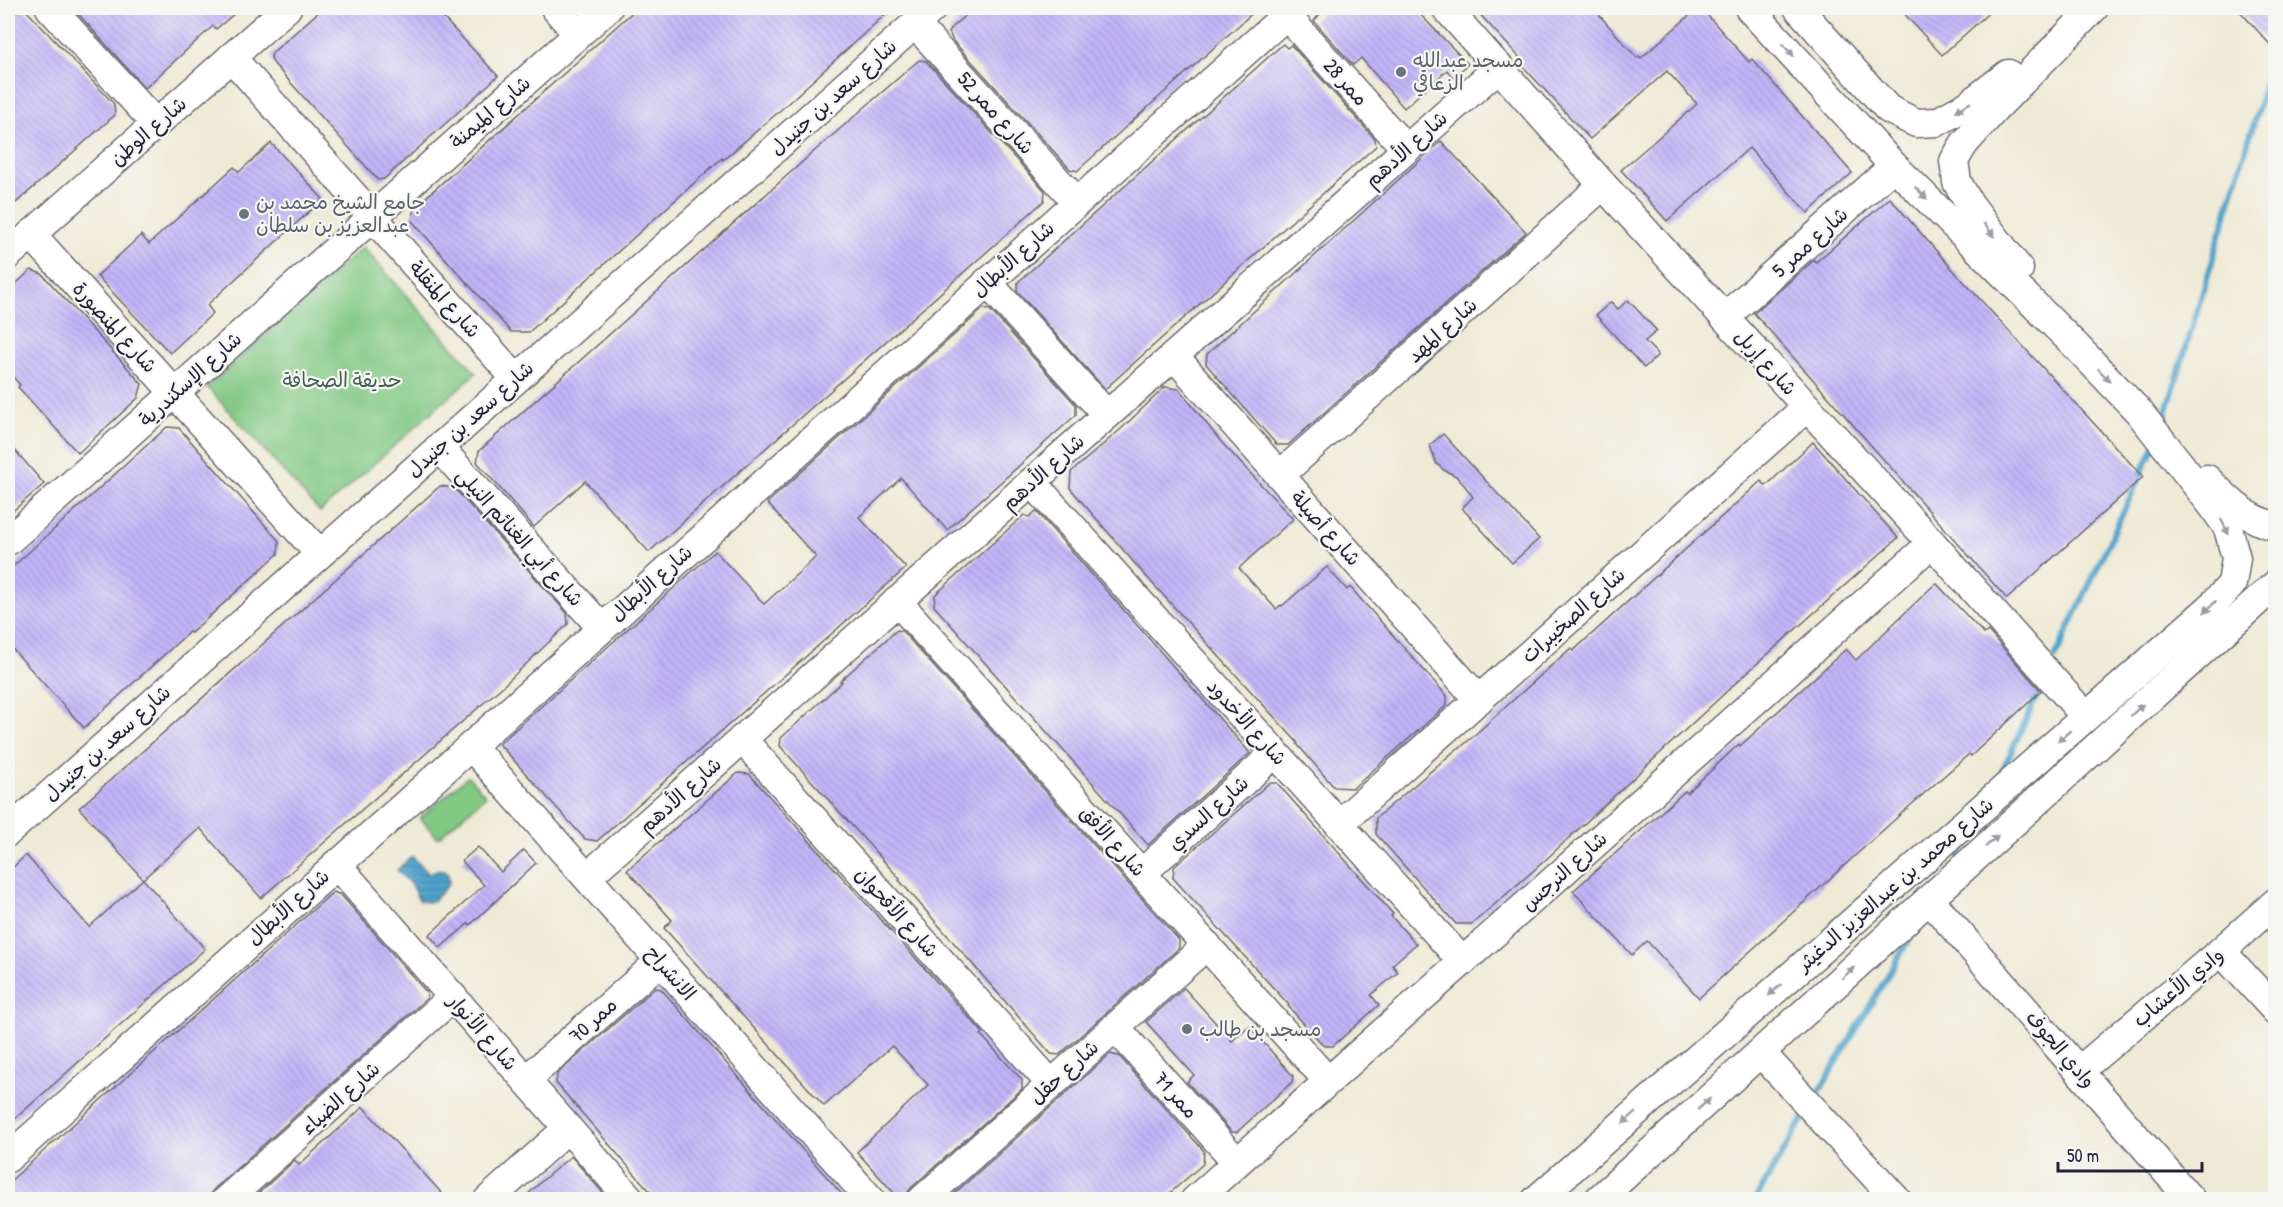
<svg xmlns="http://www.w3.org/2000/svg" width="2283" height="1207" font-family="'Patrick Hand','Playpen Sans Arabic',sans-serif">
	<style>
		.garden { fill: #81c883; stroke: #52755f; stroke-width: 1.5 }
		.water { fill: url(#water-rules); stroke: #386283; stroke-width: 1.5 }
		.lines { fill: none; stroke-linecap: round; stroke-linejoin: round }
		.stream { stroke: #4fa3cb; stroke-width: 6 }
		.building { fill: url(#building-back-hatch) }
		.minor-casing { stroke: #6a6871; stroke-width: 31 }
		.minor { stroke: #fff; stroke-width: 28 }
		.oneway { fill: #9c9ca7 }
		.worship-dot { fill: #6b7280; stroke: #f6f6f2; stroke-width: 2 }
		.labels { text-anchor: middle; stroke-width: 4.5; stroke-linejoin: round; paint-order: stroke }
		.worship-label { font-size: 20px; fill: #5b616d; stroke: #f6f6f2; text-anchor: start }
		.street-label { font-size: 20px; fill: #22223b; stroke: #f6f6f2 }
		.park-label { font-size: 20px; fill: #435c54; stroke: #f6f6f2 }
	</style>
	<defs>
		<pattern id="water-rules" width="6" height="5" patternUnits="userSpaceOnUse" patternTransform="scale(1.5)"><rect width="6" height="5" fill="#4fa3cb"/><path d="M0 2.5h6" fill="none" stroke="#4184a6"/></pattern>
		<pattern id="building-back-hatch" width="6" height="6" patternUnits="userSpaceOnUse" patternTransform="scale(1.5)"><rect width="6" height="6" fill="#c1b5f7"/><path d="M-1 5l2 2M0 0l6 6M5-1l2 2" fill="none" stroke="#a69bd5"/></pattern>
	</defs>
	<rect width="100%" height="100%" fill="#f6f6f2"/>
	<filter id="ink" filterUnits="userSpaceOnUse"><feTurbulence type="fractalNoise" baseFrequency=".0167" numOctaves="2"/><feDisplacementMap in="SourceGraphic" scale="12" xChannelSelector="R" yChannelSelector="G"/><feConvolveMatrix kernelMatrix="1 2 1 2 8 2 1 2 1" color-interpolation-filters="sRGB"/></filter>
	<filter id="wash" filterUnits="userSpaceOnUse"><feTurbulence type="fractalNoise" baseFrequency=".008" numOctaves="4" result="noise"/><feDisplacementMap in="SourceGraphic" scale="24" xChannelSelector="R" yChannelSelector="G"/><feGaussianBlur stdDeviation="1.35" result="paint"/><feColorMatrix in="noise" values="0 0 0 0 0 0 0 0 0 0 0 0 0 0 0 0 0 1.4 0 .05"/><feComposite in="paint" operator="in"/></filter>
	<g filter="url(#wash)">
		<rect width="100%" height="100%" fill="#efead5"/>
		<!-- garden -->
		<g class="garden">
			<path d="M363,247L476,373L320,512L207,387Z"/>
			<path d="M468,776L486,796L438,838L420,818Z"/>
		</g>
		<!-- water -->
		<path class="water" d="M412,856L429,874L436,870H444L448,874L449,884L432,902C413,902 419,897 411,885C407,880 401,875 397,870Z"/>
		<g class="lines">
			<!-- stream -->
			<g class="stream">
				<path d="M2162,427L2260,103L2273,38"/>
				<path d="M2055,658L2155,444"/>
				<path d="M1999,778L2040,689"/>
				<path d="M1959,855L1972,833"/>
				<path d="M1819,1092L1917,926"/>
				<path d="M1755,1200L1802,1120"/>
			</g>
		</g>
		<g id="blocks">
			<!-- building -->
			<g class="building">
				<path d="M8,8H24L114,104L115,115L8,210Z"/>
				<path d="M73,8H241L216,29L213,26L145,88Z"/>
				<path d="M323,8H434L498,76L384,179L378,180L274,64L271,58L272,53Z"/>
				<path d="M637,8H892L774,116L723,160L722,158L529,332H511L412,221L414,208Z"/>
				<path d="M974,8H1258L1077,171L1070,169L953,41L949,32L954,25Z"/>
				<path d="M1325,8H1414L1468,64L1453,78L1447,70L1404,108L1361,58L1353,65L1314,21Z"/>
				<path d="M1474,8H1593L1637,58L1639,56L1641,58L1698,8H1701L1749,62L1752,59L1852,173L1808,213L1749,148L1667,221L1621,170L1697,104L1667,71L1590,139L1518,61L1521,59Z"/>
				<path d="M1899,8H1994L1942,55Z"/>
				<path d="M2237,8H2276V51Z"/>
				<path d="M1283,44L1287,48L1291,45L1375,139L1376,146L1105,389L1017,291L1018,282Z"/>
				<path d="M919,60L926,61L1045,191L1044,201L649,552L585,481L534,527L477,462L479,451L810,155Z"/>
				<path d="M1441,141L1526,232L1288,445H1277L1206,364L1207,354Z"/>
				<path d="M271,143L323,199L207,305L213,313L170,353L97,276L141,235L149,244L234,167L239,172Z"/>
				<path d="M1890,198L1955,272L2143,477L2007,599L1754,313L1814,260L1816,262Z"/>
				<path d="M31,270L42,274L142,384L138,398L78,453L18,387L20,385L8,371V291Z"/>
				<path d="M1628,300L1657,331L1645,341L1658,355L1644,368L1596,315L1611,302L1618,309Z"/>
				<path d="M983,309L990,310L1076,405V415L947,530L901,478L859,517L906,568L597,841L585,839L499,744L715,551L764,604L816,557L767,503Z"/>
				<path d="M1165,387L1179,389L1222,443L1293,519L1239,568L1276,609L1281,605L1282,606L1327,567L1347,590L1350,587L1447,696V705L1353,788L1334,787L1297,744L1298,743L1143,573L1070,488L1071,472L1121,429Z"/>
				<path d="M167,427L179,428L279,541L278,554L191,633L189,632L84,728L8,644V571Z"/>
				<path d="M1443,434L1539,539L1512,563L1462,508L1473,497L1465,486L1456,476L1444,470L1436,463L1430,445Z"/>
				<path d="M8,442L44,484L8,515Z"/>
				<path d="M1813,442L1898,538L1740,679L1541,864L1472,924H1456L1376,834V818L1458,748L1459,749L1571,648L1573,651L1761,481L1766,486Z"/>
				<path d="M440,486L454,488L567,613L568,624L503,686L261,898L200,828L143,879L79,808Z"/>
				<path d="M1036,511L1250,753L1148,845L934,606L935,595L1024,515L1029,517Z"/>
				<path d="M1936,583L1984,634L1988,631L2041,691L1971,756L1969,754L1903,812L1699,998L1647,941L1632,955L1573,891L1685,791L1687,793L1739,744L1740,746L1846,649L1856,660Z"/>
				<path d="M897,630L902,631L1179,940V948L1059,1055L1051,1054L899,880L900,879L780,746L781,738L842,682L840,681Z"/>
				<path d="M738,773L749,774L983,1033L981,1035L1022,1080V1089L911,1188L905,1196L894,1193L857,1152L928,1085L892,1046L824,1106L664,928L672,920L627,870Z"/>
				<path d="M1269,783H1277L1393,914L1391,916L1416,944L1392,965L1398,972L1371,995L1379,1005L1333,1046H1324L1288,1006L1289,1005L1173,878L1174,867Z"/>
				<path d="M478,847L501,872L524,850L536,863L470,925L469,923L440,948L429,935L484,885L462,861Z"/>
				<path d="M26,855L89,927L143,879L205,949L8,1125V872Z"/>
				<path d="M333,892L341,895L427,993V998L215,1188L205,1200H8V1183Z"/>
				<path d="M655,988L661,989L847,1200H658L640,1180L556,1083L557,1074Z"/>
				<path d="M1184,988L1232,1041L1249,1026L1293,1076L1292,1082L1237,1132H1232L1187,1082L1194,1075L1146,1022Z"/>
				<path d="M1110,1054L1119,1056L1204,1151L1203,1164L1162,1200H947Z"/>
				<path d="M363,1107L448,1200H251L295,1160L299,1165Z"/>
				<path d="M571,1156L609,1200H522L543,1180Z"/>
			</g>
		</g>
	</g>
	<g filter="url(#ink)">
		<use href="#blocks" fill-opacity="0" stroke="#6a6871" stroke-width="1.5"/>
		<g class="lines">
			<!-- minor casing -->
			<g class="minor-casing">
				<g id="minor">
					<path d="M50,8L156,124"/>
					<path d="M555,8L578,34"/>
					<path d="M1446,8L1603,185L1932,543L2086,717"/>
					<path d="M1798,8L1888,109L1916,123L1937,122L1968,105L2008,74"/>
					<path d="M1286,15L1406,149"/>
					<path d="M915,24L1077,202"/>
					<path d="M231,57L516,379"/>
					<path d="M31,234L319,553"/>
					<path d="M8,255L287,8"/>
					<path d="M2019,269L1969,203L1957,182L1954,161L1964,144L1995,109L2094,8"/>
					<path d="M987,282L1107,415"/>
					<path d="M1725,317L1894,166"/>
					<path d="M1174,356L1479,700"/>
					<path d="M439,447L601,627"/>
					<path d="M1280,475L1603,185"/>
					<path d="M2207,479C2225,497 2249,522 2276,526"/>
					<path d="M1032,482L1462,961"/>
					<path d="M8,541L608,8"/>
					<path d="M897,601L1328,1081"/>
					<path d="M742,739L1051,1084"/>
					<path d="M471,746L871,1200"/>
					<path d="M1339,824L1807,407"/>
					<path d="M8,832L933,8"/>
					<path d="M336,864L631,1200"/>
					<path d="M1142,873L1275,753"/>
					<path d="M587,877L1499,67"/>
					<path d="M1929,899L2191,1200"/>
					<path d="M2221,951L2276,1011"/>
					<path d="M1115,1027L1237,1162"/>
					<path d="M1761,1053L1897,1200"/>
					<path d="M2080,1070L2221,951L2276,902"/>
					<path d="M526,1080L660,961"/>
					<path d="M8,1158L471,746L1294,8"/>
					<path d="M226,1200L453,997"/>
					<path d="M488,1200L568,1128"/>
					<path d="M922,1200L1207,945"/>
					<path d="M1195,1200L1932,543"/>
					<path d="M1536,1200L2210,608L2232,584L2236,558L2228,528L2212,505L2139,412L2076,346L1894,166L1749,8"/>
					<path d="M1598,1200L2276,584"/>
				</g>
			</g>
			<!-- minor -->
			<use href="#minor" class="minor"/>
		</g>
		<!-- one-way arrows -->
		<defs><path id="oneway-solid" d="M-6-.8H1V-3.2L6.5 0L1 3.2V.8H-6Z" transform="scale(1.5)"/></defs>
		<g class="oneway">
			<use href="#oneway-solid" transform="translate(1788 50) rotate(47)"/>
			<use href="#oneway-solid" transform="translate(1963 107) rotate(149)"/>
			<use href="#oneway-solid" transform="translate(1921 193) rotate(45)"/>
			<use href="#oneway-solid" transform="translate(1989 230) rotate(52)"/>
			<use href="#oneway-solid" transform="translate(2104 375) rotate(46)"/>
			<use href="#oneway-solid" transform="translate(2225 527) rotate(63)"/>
			<use href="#oneway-solid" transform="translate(2210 607) rotate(135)"/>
			<use href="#oneway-solid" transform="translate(2137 710) rotate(-42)"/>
			<use href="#oneway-solid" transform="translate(2064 736) rotate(139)"/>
			<use href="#oneway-solid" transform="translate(1992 841) rotate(-42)"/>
			<use href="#oneway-solid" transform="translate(1848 973) rotate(-43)"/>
			<use href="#oneway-solid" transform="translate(1775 990) rotate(139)"/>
			<use href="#oneway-solid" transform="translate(1704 1104) rotate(-42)"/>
			<use href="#oneway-solid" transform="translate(1629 1118) rotate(139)"/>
		</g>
	</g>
	<!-- markers -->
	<g class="worship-dot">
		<circle cx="1401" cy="72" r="6"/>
		<circle cx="244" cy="214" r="6"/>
		<circle cx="1187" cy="1029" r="6"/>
	</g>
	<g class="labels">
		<!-- worship labels -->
		<g class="worship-label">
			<text x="1413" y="67">مسجد عبدالله<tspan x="1413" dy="23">الزعاقي</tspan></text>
			<text x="256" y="209">جامع الشيخ محمد بن<tspan x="256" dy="23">عبدالعزيز بن سلطان</tspan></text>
			<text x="1199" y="1036">مسجد بن طالب</text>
		</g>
		<!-- street labels -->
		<g class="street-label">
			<text transform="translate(1346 82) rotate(48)" y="7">ممر 28</text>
			<text transform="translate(833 97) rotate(-42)" y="7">شارع سعد بن جنيدل</text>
			<text transform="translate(490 112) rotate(-41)" y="7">شارع الميمنة</text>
			<text transform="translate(996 113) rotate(48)" y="7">شارع ممر 52</text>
			<text transform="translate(148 131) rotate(-41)" y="7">شارع الوطن</text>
			<text transform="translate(1406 149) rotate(-42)" y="7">شارع الأدهم</text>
			<text transform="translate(1810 242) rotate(-42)" y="7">شارع ممر 5</text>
			<text transform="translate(1013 259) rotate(-42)" y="7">شارع الأبطال</text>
			<text transform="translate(445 299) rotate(48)" y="7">شارع المنقلة</text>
			<text transform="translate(115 327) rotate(48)" y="7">شارع المنصورة</text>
			<text transform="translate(1442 330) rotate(-42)" y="7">شارع المهد</text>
			<text transform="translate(1766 362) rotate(48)" y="7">شارع إربل</text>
			<text transform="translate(190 379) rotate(-42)" y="7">شارع الإسكندرية</text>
			<text transform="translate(470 419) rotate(-42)" y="7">شارع سعد بن جنيدل</text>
			<text transform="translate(1043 472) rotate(-42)" y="7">شارع الأدهم</text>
			<text transform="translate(1326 528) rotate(48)" y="7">شارع أصيلة</text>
			<text transform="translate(520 537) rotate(48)" y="7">شارع أبي الغنائم النيلي</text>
			<text transform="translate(651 583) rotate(-42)" y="7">شارع الأبطال</text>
			<text transform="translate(1573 615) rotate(-42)" y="7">شارع الصخيبرات</text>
			<text transform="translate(1247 722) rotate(48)" y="7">شارع الأخدود</text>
			<text transform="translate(107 743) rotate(-42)" y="7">شارع سعد بن جنيدل</text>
			<text transform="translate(680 795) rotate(-42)" y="7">شارع الأدهم</text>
			<text transform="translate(1208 813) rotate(-42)" y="7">شارع السدي</text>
			<text transform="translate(1113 841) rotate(48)" y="7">شارع الأفق</text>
			<text transform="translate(1564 871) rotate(-42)" y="7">شارع النرجس</text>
			<text transform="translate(1895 884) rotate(-41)" y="7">شارع محمد بن عبدالعزيز الدغيثر</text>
			<text transform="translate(288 907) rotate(-42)" y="7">شارع الأبطال</text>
			<text transform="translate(897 912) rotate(48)" y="7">شارع الأقحوان</text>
			<text transform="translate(671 973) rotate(49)" y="7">الانشراح</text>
			<text transform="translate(2178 987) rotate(-40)" y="7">وادي الأعشاب</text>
			<text transform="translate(593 1020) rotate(-42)" y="7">ممر 70</text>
			<text transform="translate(483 1032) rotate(49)" y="7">شارع الأنوار</text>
			<text transform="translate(2061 1049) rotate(49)" y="7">وادي الجوف</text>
			<text transform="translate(1064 1072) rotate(-42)" y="7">شارع حقل</text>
			<text transform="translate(1176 1095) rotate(48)" y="7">ممر 71</text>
			<text transform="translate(340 1098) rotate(-42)" y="7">شارع الضياء</text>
		</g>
		<!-- park labels -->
		<g class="park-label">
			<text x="342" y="387">حديقة الصحافة</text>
		</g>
	</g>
	<!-- margin -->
	<rect width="2283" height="1207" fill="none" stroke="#f6f6f2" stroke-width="30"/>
	<!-- scale -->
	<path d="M2058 1162v9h144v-9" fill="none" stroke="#22223b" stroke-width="3"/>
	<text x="2067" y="1162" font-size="18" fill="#22223b" stroke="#f6f6f2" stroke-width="4.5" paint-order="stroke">50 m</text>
</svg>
